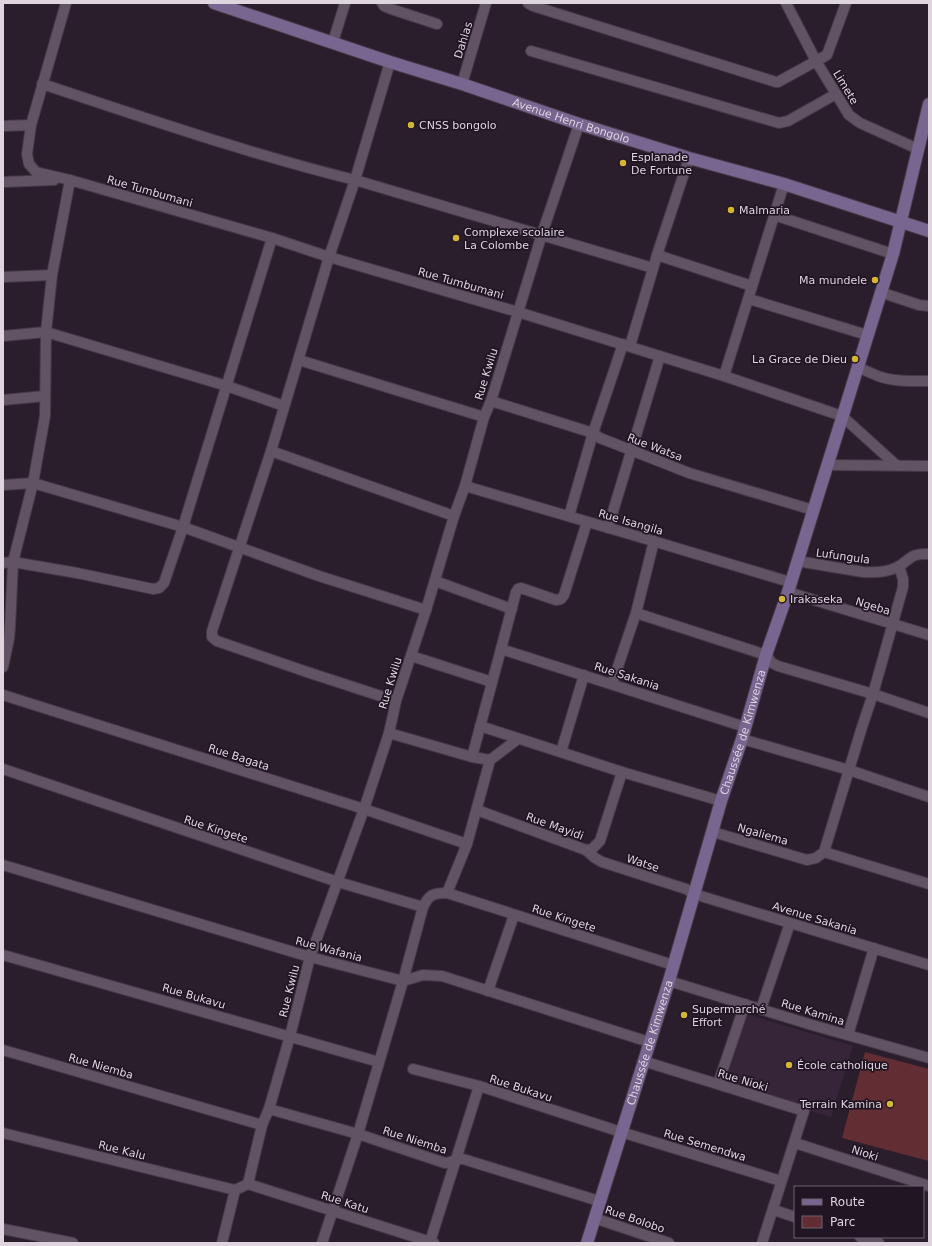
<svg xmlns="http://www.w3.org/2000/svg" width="932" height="1246" font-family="'DejaVu Sans',sans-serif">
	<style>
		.built { fill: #362539 }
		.green { fill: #622d33 }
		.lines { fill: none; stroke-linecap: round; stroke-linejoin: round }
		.street-casing { stroke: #443945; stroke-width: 12 }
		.secondary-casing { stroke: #443945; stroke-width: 14 }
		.street { stroke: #615364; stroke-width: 10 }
		.secondary { stroke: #786691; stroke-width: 12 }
		.poi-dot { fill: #d5b535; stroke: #211523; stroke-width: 1.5 }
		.labels { text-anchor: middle; stroke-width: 3.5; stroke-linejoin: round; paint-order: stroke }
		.street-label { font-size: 11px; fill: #ded5df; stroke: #211523 }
		.poi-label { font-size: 11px; fill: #ded5df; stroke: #211523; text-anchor: start }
	</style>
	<rect width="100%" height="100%" fill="#2a1e2d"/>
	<!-- built -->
	<path class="built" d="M746,1014L853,1046L831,1117L725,1085Z"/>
	<!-- green -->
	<path class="green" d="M865,1052L929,1069V1161L842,1138Z"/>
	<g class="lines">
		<!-- street casing -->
		<g class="street-casing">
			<g id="street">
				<path d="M66,3L31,125L27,154L29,164L36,172L70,180L272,238L329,257L518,312L724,376L842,416L896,465"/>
				<path d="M382,3L384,6L391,9L437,24"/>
				<path d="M528,3L533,6L776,82H778L827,55L846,3"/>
				<path d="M786,3L816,61L849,115L860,123L918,149"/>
				<path d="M333,42L345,3"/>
				<path d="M531,51L779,123L788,121L836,94"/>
				<path d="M390,62L355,180L329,257L271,451L212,631V637L217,641L307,672L396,701"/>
				<path d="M42,84C146,118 249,154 355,180L653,268"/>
				<path d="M462,84L486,3"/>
				<path d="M3,126L31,125"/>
				<path d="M3,182L54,180"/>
				<path d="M774,215L893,254"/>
				<path d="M657,255L752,286"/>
				<path d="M3,277L52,275"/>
				<path d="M880,292L919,305L929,306"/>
				<path d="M749,299L867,335"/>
				<path d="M3,336L46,332L227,386L284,406"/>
				<path d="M630,346L657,255L689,158"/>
				<path d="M299,360L484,417"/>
				<path d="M857,367C864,370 871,373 878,376C894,382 912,381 929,381"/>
				<path d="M724,376L784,184"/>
				<path d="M3,400L45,396"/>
				<path d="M491,401L593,433L600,438L689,473L813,510"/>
				<path d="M271,451L454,516"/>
				<path d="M827,465L929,466"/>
				<path d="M3,485L33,483L183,527L319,576L426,610"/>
				<path d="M465,486L643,538L790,582"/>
				<path d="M569,516L593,433L623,344"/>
				<path d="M608,528L660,356"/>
				<path d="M797,561L863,572C875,573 887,572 898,567C911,559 910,553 929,554"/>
				<path d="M3,563L13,562L77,573L153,589L159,588L164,583L183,527L272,238"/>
				<path d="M435,581L512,609"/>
				<path d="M788,592L929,635"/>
				<path d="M636,613L766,655L772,663L778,666L873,694L929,713"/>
				<path d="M501,649L745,727"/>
				<path d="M411,656L492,682"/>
				<path d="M3,667L9,639L10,627L13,562L33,483L45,416L46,332L52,275L70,180"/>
				<path d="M612,684L636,613L654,541"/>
				<path d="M3,695L364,809L467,844"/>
				<path d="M480,726L622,772L721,801"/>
				<path d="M389,733L472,757L490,760"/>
				<path d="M742,739L849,770L929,797"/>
				<path d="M561,752L584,675"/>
				<path d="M472,757L501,649L516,592L518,589L521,588L556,600L561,599L564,595L587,522"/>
				<path d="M3,769L338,882L423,907"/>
				<path d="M477,810L586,850L592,849L600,841L622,772"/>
				<path d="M713,832L807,860L816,858L824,852L862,727L873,694L903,587V579L899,566"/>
				<path d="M586,850L595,858L602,862L686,889L694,894L929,965"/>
				<path d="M824,852L929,884"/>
				<path d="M3,865L310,957L403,981L423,975L442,976L649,1042"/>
				<path d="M447,893L673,965"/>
				<path d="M3,955L379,1062"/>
				<path d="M669,981L812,1025L929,1058"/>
				<path d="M488,991L514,915"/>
				<path d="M761,1009L790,923"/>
				<path d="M848,1035L874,948"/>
				<path d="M3,1050L262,1125"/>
				<path d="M643,1061L804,1111L762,1243"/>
				<path d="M413,1069L479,1086L621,1132L781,1181"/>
				<path d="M718,1084L745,1004"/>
				<path d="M269,1109L358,1134L445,1163C452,1163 456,1158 463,1159L599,1201"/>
				<path d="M3,1133L235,1190"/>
				<path d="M795,1143L929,1186"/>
				<path d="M248,1184L434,1243"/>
				<path d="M774,1210L795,1217"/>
				<path d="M594,1218L669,1243"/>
				<path d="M3,1229L73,1243"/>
				<path d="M860,1237L879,1243"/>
				<path d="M430,1242L479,1086"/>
				<path d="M222,1243L235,1190L248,1184L262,1125L269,1109L290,1036L310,957L364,809L389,733L396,701L426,610L454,516L465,486L484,417L491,401L542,234L579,124"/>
				<path d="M322,1243L358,1134L403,981L423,907C429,895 432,893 447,893L467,844L490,760L518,739"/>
			</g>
		</g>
		<!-- secondary casing -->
		<g class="secondary-casing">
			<g id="secondary">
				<path id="s1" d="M214,3L390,62L462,84L579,124L689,158L784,184L929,231"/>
				<path id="s2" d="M587,1243L669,981L721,801L742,739L766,655L788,592L893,254L929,104"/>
			</g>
		</g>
		<!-- street -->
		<use href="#street" class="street"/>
		<!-- secondary -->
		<use href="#secondary" class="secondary"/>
	</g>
	<!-- markers -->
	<g class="poi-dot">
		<circle cx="411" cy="125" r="4"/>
		<circle cx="623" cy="163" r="4"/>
		<circle cx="731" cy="210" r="4"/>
		<circle cx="456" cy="238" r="4"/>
		<circle cx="875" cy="280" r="4"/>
		<circle cx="855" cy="359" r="4"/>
		<circle cx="782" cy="599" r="4"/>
		<circle cx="684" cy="1015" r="4"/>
		<circle cx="789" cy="1065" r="4"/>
		<circle cx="890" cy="1104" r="4"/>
	</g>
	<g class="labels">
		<!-- street labels -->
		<g class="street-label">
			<text transform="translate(463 40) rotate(-73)" y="4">Dahlas</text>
			<text transform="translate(846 87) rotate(59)" y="4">Limete</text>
			<text dy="4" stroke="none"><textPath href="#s1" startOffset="376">Avenue Henri Bongolo</textPath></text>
			<text transform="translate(150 191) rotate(16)" y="4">Rue Tumbumani</text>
			<text transform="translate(461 283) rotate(16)" y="4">Rue Tumbumani</text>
			<text transform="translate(486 374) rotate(-73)" y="4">Rue Kwilu</text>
			<text transform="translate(655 447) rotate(21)" y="4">Rue Watsa</text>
			<text transform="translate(631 522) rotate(16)" y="4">Rue Isangila</text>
			<text transform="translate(843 556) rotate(8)" y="4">Lufungula</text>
			<text transform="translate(873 606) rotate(17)" y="4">Ngeba</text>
			<text transform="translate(627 676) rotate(18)" y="4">Rue Sakania</text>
			<text transform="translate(390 683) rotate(-73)" y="4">Rue Kwilu</text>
			<text dy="4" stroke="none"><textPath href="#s2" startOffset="534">Chaussée de Kimwenza</textPath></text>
			<text transform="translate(239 757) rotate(18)" y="4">Rue Bagata</text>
			<text transform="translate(555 826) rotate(20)" y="4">Rue Mayidi</text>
			<text transform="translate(216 829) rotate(18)" y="4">Rue Kingete</text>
			<text transform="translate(763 834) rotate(16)" y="4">Ngaliema</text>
			<text transform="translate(643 863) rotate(18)" y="4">Watse</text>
			<text transform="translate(564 918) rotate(18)" y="4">Rue Kingete</text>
			<text transform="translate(815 918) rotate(17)" y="4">Avenue Sakania</text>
			<text transform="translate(329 949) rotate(15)" y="4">Rue Wafania</text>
			<text transform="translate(289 991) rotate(-76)" y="4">Rue Kwilu</text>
			<text transform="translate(194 996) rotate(16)" y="4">Rue Bukavu</text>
			<text transform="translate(813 1012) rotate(17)" y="4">Rue Kamina</text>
			<text dy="4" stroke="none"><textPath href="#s2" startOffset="210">Chaussée de Kimwenza</textPath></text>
			<text transform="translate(101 1066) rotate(16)" y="4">Rue Niemba</text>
			<text transform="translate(743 1080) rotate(17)" y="4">Rue Nioki</text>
			<text transform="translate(521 1088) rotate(18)" y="4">Rue Bukavu</text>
			<text transform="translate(415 1140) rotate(18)" y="4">Rue Niemba</text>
			<text transform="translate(705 1145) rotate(17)" y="4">Rue Semendwa</text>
			<text transform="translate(122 1150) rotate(14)" y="4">Rue Kalu</text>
			<text transform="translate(865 1153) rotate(18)" y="4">Nioki</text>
			<text transform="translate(345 1202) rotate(18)" y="4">Rue Katu</text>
			<text transform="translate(635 1219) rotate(19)" y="4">Rue Bolobo</text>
		</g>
		<!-- poi labels -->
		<g class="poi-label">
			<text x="419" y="129">CNSS bongolo</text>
			<text x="631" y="161">Esplanade<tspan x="631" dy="13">De Fortune</tspan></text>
			<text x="739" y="214">Malmaria</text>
			<text x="464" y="236">Complexe scolaire<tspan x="464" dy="13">La Colombe</tspan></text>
			<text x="867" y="284" text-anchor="end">Ma mundele</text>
			<text x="847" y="363" text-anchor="end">La Grace de Dieu</text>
			<text x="790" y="603">Irakaseka</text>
			<text x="692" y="1013">Supermarché<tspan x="692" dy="13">Effort</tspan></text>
			<text x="797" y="1069">École catholique</text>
			<text x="882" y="1108" text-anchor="end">Terrain Kamina</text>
		</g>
	</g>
	<!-- border -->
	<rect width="932" height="1246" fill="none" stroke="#ded5df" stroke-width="8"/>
	<!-- legend -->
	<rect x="794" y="1186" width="130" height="52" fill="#211523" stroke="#6d626e"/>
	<rect x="802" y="1199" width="20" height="6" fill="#786691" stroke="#6d626e"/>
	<text x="830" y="1206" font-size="12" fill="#ded5df">Route</text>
	<rect x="802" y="1216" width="20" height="12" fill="#622d33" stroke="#6d626e"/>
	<text x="830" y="1226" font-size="12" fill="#ded5df">Parc</text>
</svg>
